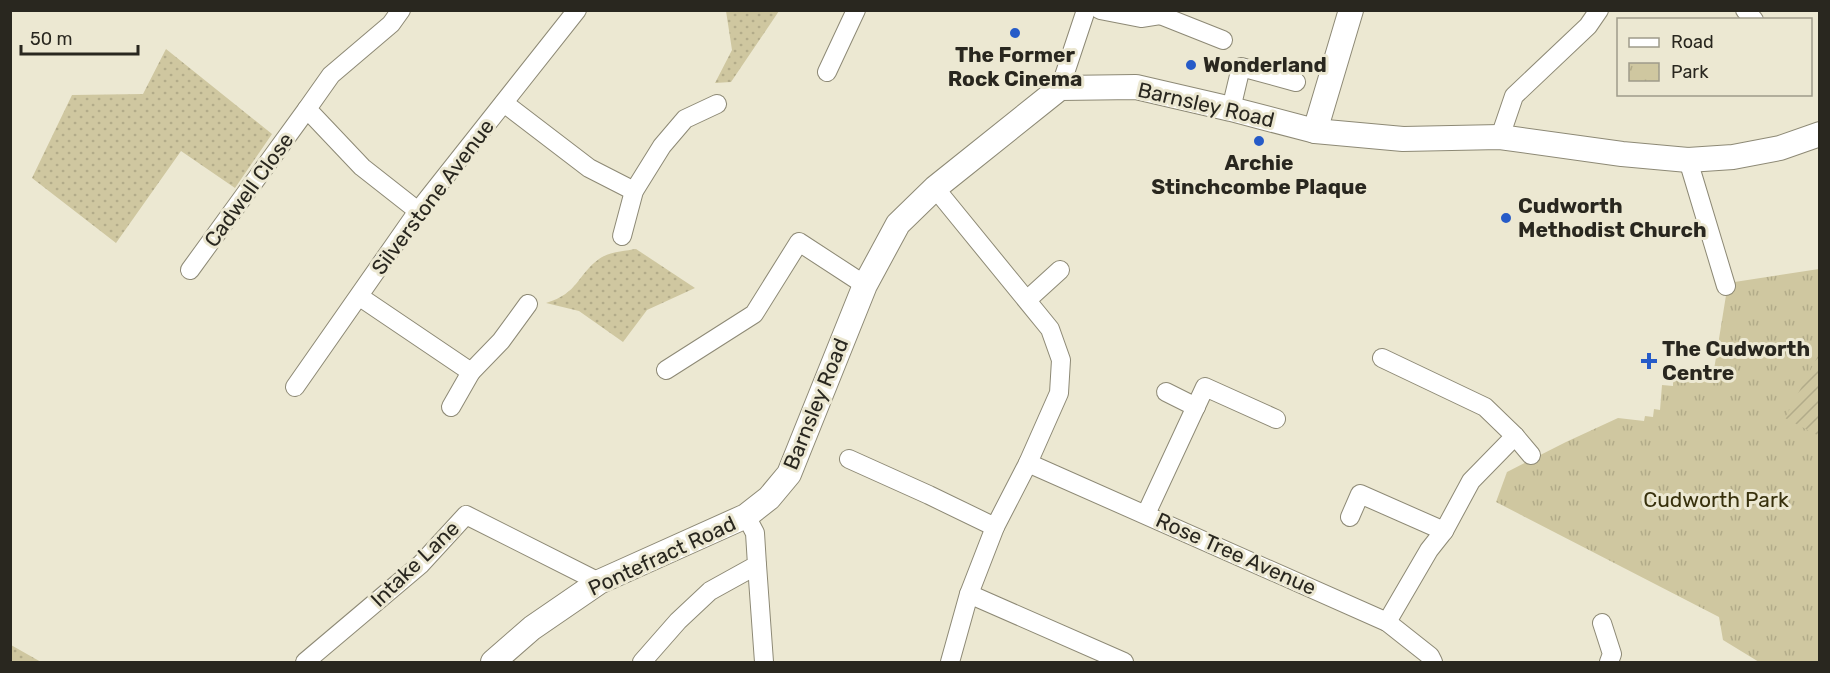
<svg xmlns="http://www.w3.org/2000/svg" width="1830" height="673" font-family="Rubik,sans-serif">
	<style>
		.grass { fill: url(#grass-dots) }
		.park { fill: url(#park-tufts) }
		.garden { fill: url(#garden-furrows) }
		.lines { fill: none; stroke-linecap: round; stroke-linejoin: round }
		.minor-casing { stroke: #8d8975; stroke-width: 20 }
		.tertiary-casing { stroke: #8d8975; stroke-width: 26 }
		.minor { stroke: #fff; stroke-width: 18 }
		.tertiary { stroke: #fff; stroke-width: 24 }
		.poi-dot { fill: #265bc8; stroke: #ece8d2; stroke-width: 2 }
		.labels { text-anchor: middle; stroke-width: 6; stroke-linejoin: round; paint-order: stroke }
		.poi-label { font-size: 21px; font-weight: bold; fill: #29271f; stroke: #ece8d2; text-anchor: start }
		.street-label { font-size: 21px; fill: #29271f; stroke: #ece8d2 }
		.park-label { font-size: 21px; fill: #37300c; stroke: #ece8d2 }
	</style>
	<defs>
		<pattern id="grass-dots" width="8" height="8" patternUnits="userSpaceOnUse" patternTransform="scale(1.5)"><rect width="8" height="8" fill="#cfc7a0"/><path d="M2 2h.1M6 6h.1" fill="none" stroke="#b2ab89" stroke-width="1.8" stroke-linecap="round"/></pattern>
		<pattern id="park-tufts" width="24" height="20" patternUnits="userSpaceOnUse" patternTransform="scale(1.5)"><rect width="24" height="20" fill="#cfc7a0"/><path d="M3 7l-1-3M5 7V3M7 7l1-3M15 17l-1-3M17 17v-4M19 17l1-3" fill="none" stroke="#b2ab89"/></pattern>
		<pattern id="garden-furrows" width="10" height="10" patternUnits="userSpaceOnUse" patternTransform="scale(1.5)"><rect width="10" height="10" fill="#cfc7a0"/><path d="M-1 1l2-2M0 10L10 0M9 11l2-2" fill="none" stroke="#b2ab89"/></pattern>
	</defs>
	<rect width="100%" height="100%" fill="#ece8d2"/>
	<!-- grass -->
	<g class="grass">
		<path d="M726,11H779L731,82L715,83L732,50Z"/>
		<path d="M166,49L272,134L235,188L181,151L116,243L32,178L72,95L143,94Z"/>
		<path d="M636,249L695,288L647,310L623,342L579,311L546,303C579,293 577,275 599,259C608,252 625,251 636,249Z"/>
		<path d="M11,645L41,662H11Z"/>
	</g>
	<!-- park -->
	<path class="park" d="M1819,269V662H1759L1723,640L1719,617L1496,502L1507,472L1566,442L1618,418L1644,421L1645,416L1653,417L1654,409L1660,410L1662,385L1673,386V378L1712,382L1728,283Z"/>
	<!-- garden -->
	<path class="garden" d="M1819,354V436L1785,418Z"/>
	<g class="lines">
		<!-- minor casing -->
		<g class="minor-casing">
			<g id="minor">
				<path d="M401,10L391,24L331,75L307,109L362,167L418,211"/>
				<path d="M1100,10L1141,18L1160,15"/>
				<path d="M1745,10L1754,20"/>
				<path d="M1160,15L1223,40"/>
				<path d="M827,72L856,10"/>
				<path d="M1060,88L1086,10"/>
				<path d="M504,103L589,168L634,191"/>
				<path d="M1231,109L1241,67L1296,82"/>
				<path d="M1500,137L1514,96L1588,26L1599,10"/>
				<path d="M1688,160L1726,286"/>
				<path d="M935,188L1050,329L1061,360L1059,393L1028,463L995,527L969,594L950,662"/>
				<path d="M622,236L634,191L662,146L685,119L717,104"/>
				<path d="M190,270L307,109"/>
				<path d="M360,297L471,372L501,341L528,304"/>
				<path d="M1027,300L1060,270"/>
				<path d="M1382,358L1485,407L1515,436L1531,455"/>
				<path d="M666,370L754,314L799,242L865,285"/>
				<path d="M295,387L418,211L577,10"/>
				<path d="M1166,392L1196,407"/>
				<path d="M451,407L471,372"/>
				<path d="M849,459L929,495L995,527"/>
				<path d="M1028,463L1387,622L1430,656L1433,662"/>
				<path d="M1146,514L1205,387L1276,419"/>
				<path d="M1350,517L1360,494L1444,531"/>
				<path d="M757,565L764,662"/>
				<path d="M969,594L1124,662"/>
				<path d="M1387,622L1429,550L1444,531L1471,481L1515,436"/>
				<path d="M1602,623L1612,654L1609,662"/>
				<path d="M305,662L421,564L466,515L599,582"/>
				<path d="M642,662L678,621L710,591L757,565L755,533L746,516"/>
			</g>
		</g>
		<!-- tertiary casing -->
		<g class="tertiary-casing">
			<g id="tertiary">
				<path d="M1315,131L1351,10"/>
				<path d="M493,662L532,628L599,582L746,516L769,498L789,474L865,285L898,224L935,188L1060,88L1136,87L1231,109L1315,131L1403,139L1500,137L1622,154L1688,160L1733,157L1780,148L1820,134"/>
			</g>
		</g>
		<!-- minor -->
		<use href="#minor" class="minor"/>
		<!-- tertiary -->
		<use href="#tertiary" class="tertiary"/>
	</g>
	<!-- markers -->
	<g class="poi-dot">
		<circle cx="1015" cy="33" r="6"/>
		<circle cx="1191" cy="65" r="6"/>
		<circle cx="1259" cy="141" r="6"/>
		<circle cx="1506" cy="218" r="6"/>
		<path d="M1646 352h6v6h6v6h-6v6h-6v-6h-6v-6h6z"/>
	</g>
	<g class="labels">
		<!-- poi labels -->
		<g class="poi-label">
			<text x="1015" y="62" text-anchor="middle">The Former<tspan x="1015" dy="24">Rock Cinema</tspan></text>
			<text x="1203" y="72">Wonderland</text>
			<text x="1259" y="170" text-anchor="middle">Archie<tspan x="1259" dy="24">Stinchcombe Plaque</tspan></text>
			<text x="1518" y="213">Cudworth<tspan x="1518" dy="24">Methodist Church</tspan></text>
			<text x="1662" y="356">The Cudworth<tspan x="1662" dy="24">Centre</tspan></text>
		</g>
		<!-- street labels -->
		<g class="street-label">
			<text transform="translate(1206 105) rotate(13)" y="7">Barnsley Road</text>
			<text transform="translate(249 190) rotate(-54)" y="7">Cadwell Close</text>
			<text transform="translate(433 197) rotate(-53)" y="7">Silverstone Avenue</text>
			<text transform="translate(816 404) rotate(-68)" y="7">Barnsley Road</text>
			<text transform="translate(1236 554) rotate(24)" y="7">Rose Tree Avenue</text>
			<text transform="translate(662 556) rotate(-25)" y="7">Pontefract Road</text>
			<text transform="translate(415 564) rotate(-44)" y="7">Intake Lane</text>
		</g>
		<!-- park labels -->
		<g class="park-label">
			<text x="1716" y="507">Cudworth Park</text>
		</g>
	</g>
	<!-- border -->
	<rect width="1830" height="673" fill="none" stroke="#29271f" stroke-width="24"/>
	<!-- legend -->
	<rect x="1617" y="18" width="195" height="78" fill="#ece8d2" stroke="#9e9b8a" stroke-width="1.5"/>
	<rect x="1629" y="38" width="30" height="9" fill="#ffffff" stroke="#9e9b8a" stroke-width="1.5"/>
	<text x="1671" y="48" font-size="18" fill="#29271f">Road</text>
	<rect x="1629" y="63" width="30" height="18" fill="url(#park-tufts)" stroke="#9e9b8a" stroke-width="1.5"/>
	<text x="1671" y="78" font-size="18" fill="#29271f">Park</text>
	<!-- scale -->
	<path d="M21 45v9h117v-9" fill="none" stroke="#29271f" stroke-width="3"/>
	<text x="30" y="45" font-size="18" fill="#29271f" stroke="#ece8d2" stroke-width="4.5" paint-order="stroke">50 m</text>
</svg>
